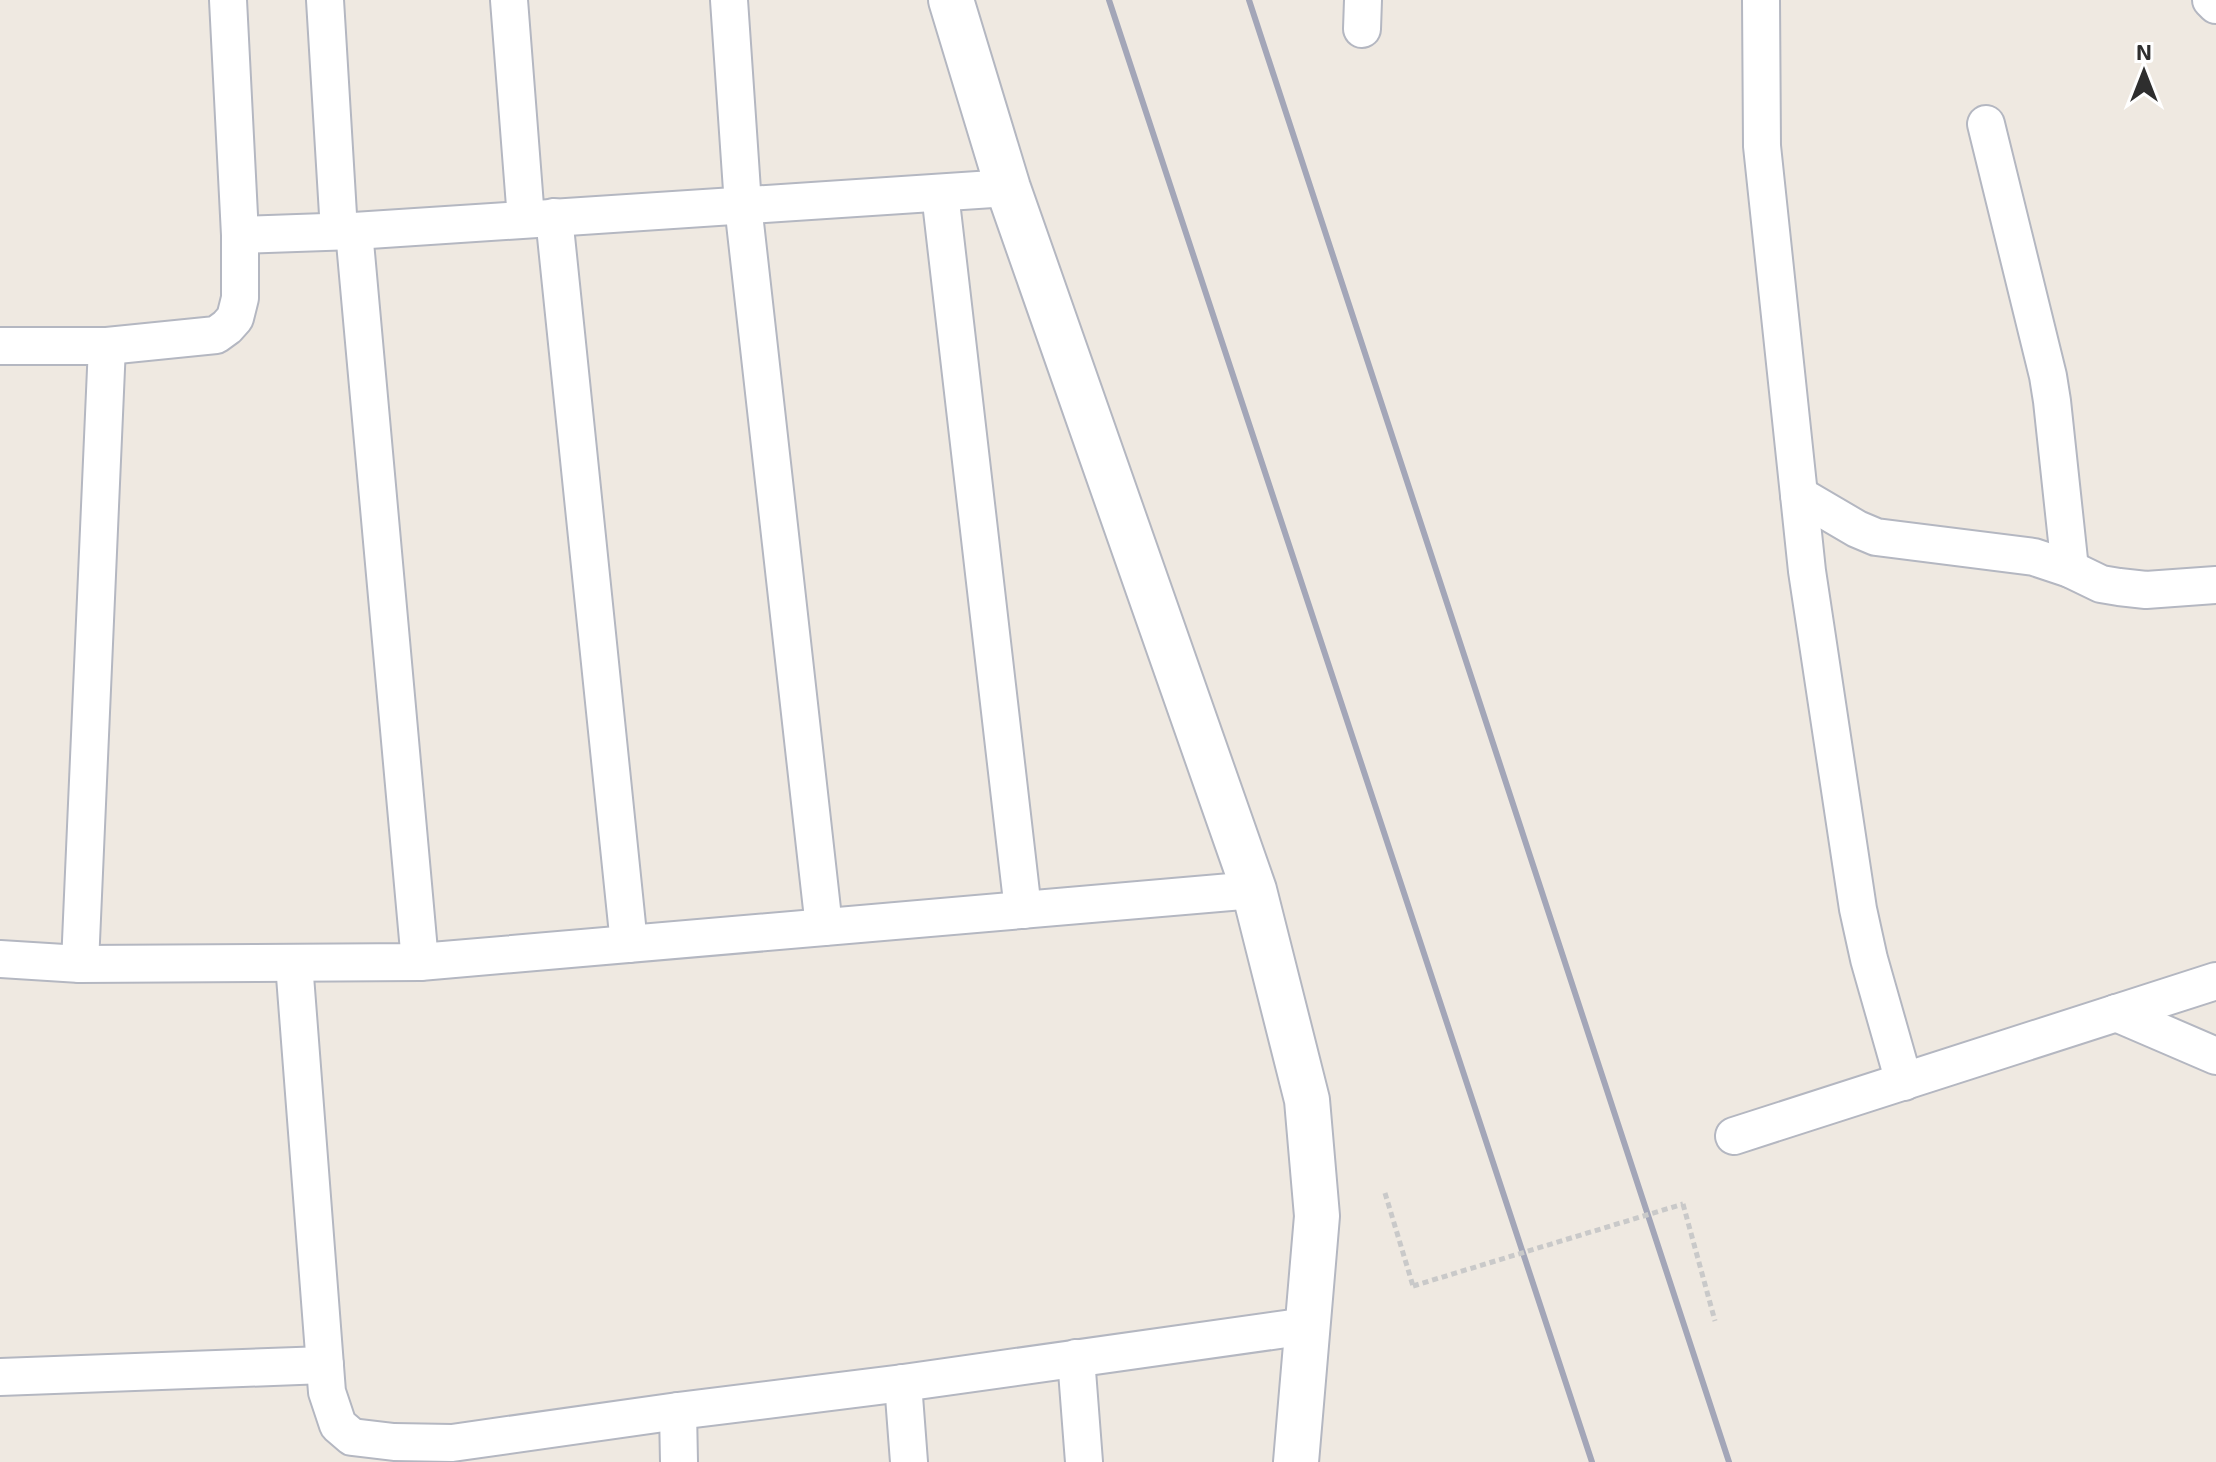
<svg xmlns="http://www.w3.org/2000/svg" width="2216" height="1462" font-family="'Exo 2',sans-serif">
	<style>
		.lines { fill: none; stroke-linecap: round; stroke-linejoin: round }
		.street-casing { stroke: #b4b7c1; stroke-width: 40 }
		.secondary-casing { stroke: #b4b7c1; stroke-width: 48 }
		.path { stroke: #c9c9c9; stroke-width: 5; stroke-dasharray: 6 4; stroke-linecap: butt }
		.street { stroke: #fff; stroke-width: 36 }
		.secondary { stroke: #fff; stroke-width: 44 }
		.rail { stroke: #a3a6b8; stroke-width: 6 }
		.path-bridge { stroke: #c9c9c9; stroke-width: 5; stroke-dasharray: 6 4; stroke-linecap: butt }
	</style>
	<rect width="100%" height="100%" fill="#efe9e1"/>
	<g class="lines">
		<!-- street casing -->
		<g class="street-casing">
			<g id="street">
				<path d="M325,0L339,231"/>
				<path d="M509,0L526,219"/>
				<path d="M729,0L743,205L824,927"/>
				<path d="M1761,0L1762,146L1799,495L1807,571L1858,909L1869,959L1904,1082"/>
				<path d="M2211,0L2216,5"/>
				<path d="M1362,29L1363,0"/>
				<path d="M1986,124L2048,376L2052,401L2070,569"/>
				<path d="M940,193L1023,910"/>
				<path d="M554,217L629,944"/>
				<path d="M354,231L420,962"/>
				<path d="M240,235L354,231L1008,188"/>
				<path d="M0,346H107L216,335L227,327L235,318L240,298V235L228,0"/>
				<path d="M1799,495L1857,529L1876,537L2034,557L2070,569L2101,584L2119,587L2146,590L2216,585"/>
				<path d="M0,959L80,964L420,962L1254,890"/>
				<path d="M294,963L327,1392L338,1425L352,1437L394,1442L452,1443L678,1411L903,1383L1307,1326"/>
				<path d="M80,964L107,346"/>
				<path d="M2116,1013L2216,1056"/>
				<path d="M1734,1136L2216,981"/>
				<path d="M1076,1358L1084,1462"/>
				<path d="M0,1377L325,1365"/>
				<path d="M903,1383L909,1462"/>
				<path d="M678,1411L679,1462"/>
			</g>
		</g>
		<!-- secondary casing -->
		<g class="secondary-casing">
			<path id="secondary" d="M951,0L1008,188L1254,890L1307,1100L1317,1216L1296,1462"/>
		</g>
		<!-- path -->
		<g class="path">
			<path d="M1385,1193L1413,1286"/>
			<path d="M1683,1204L1715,1321"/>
		</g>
		<!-- street -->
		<use href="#street" class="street"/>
		<!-- secondary -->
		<use href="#secondary" class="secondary"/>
		<!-- rail -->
		<g class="rail">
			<path d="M1109,0L1592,1462"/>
			<path d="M1249,0L1729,1462"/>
		</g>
		<!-- path-bridge -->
		<path class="path-bridge" d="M1413,1286L1683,1204"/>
	</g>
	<!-- north arrow -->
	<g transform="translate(2144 72)" stroke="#ffffff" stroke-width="6" paint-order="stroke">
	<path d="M0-6L14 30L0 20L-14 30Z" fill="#2e2e2e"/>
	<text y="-12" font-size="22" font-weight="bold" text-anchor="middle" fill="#2e2e2e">N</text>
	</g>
</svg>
